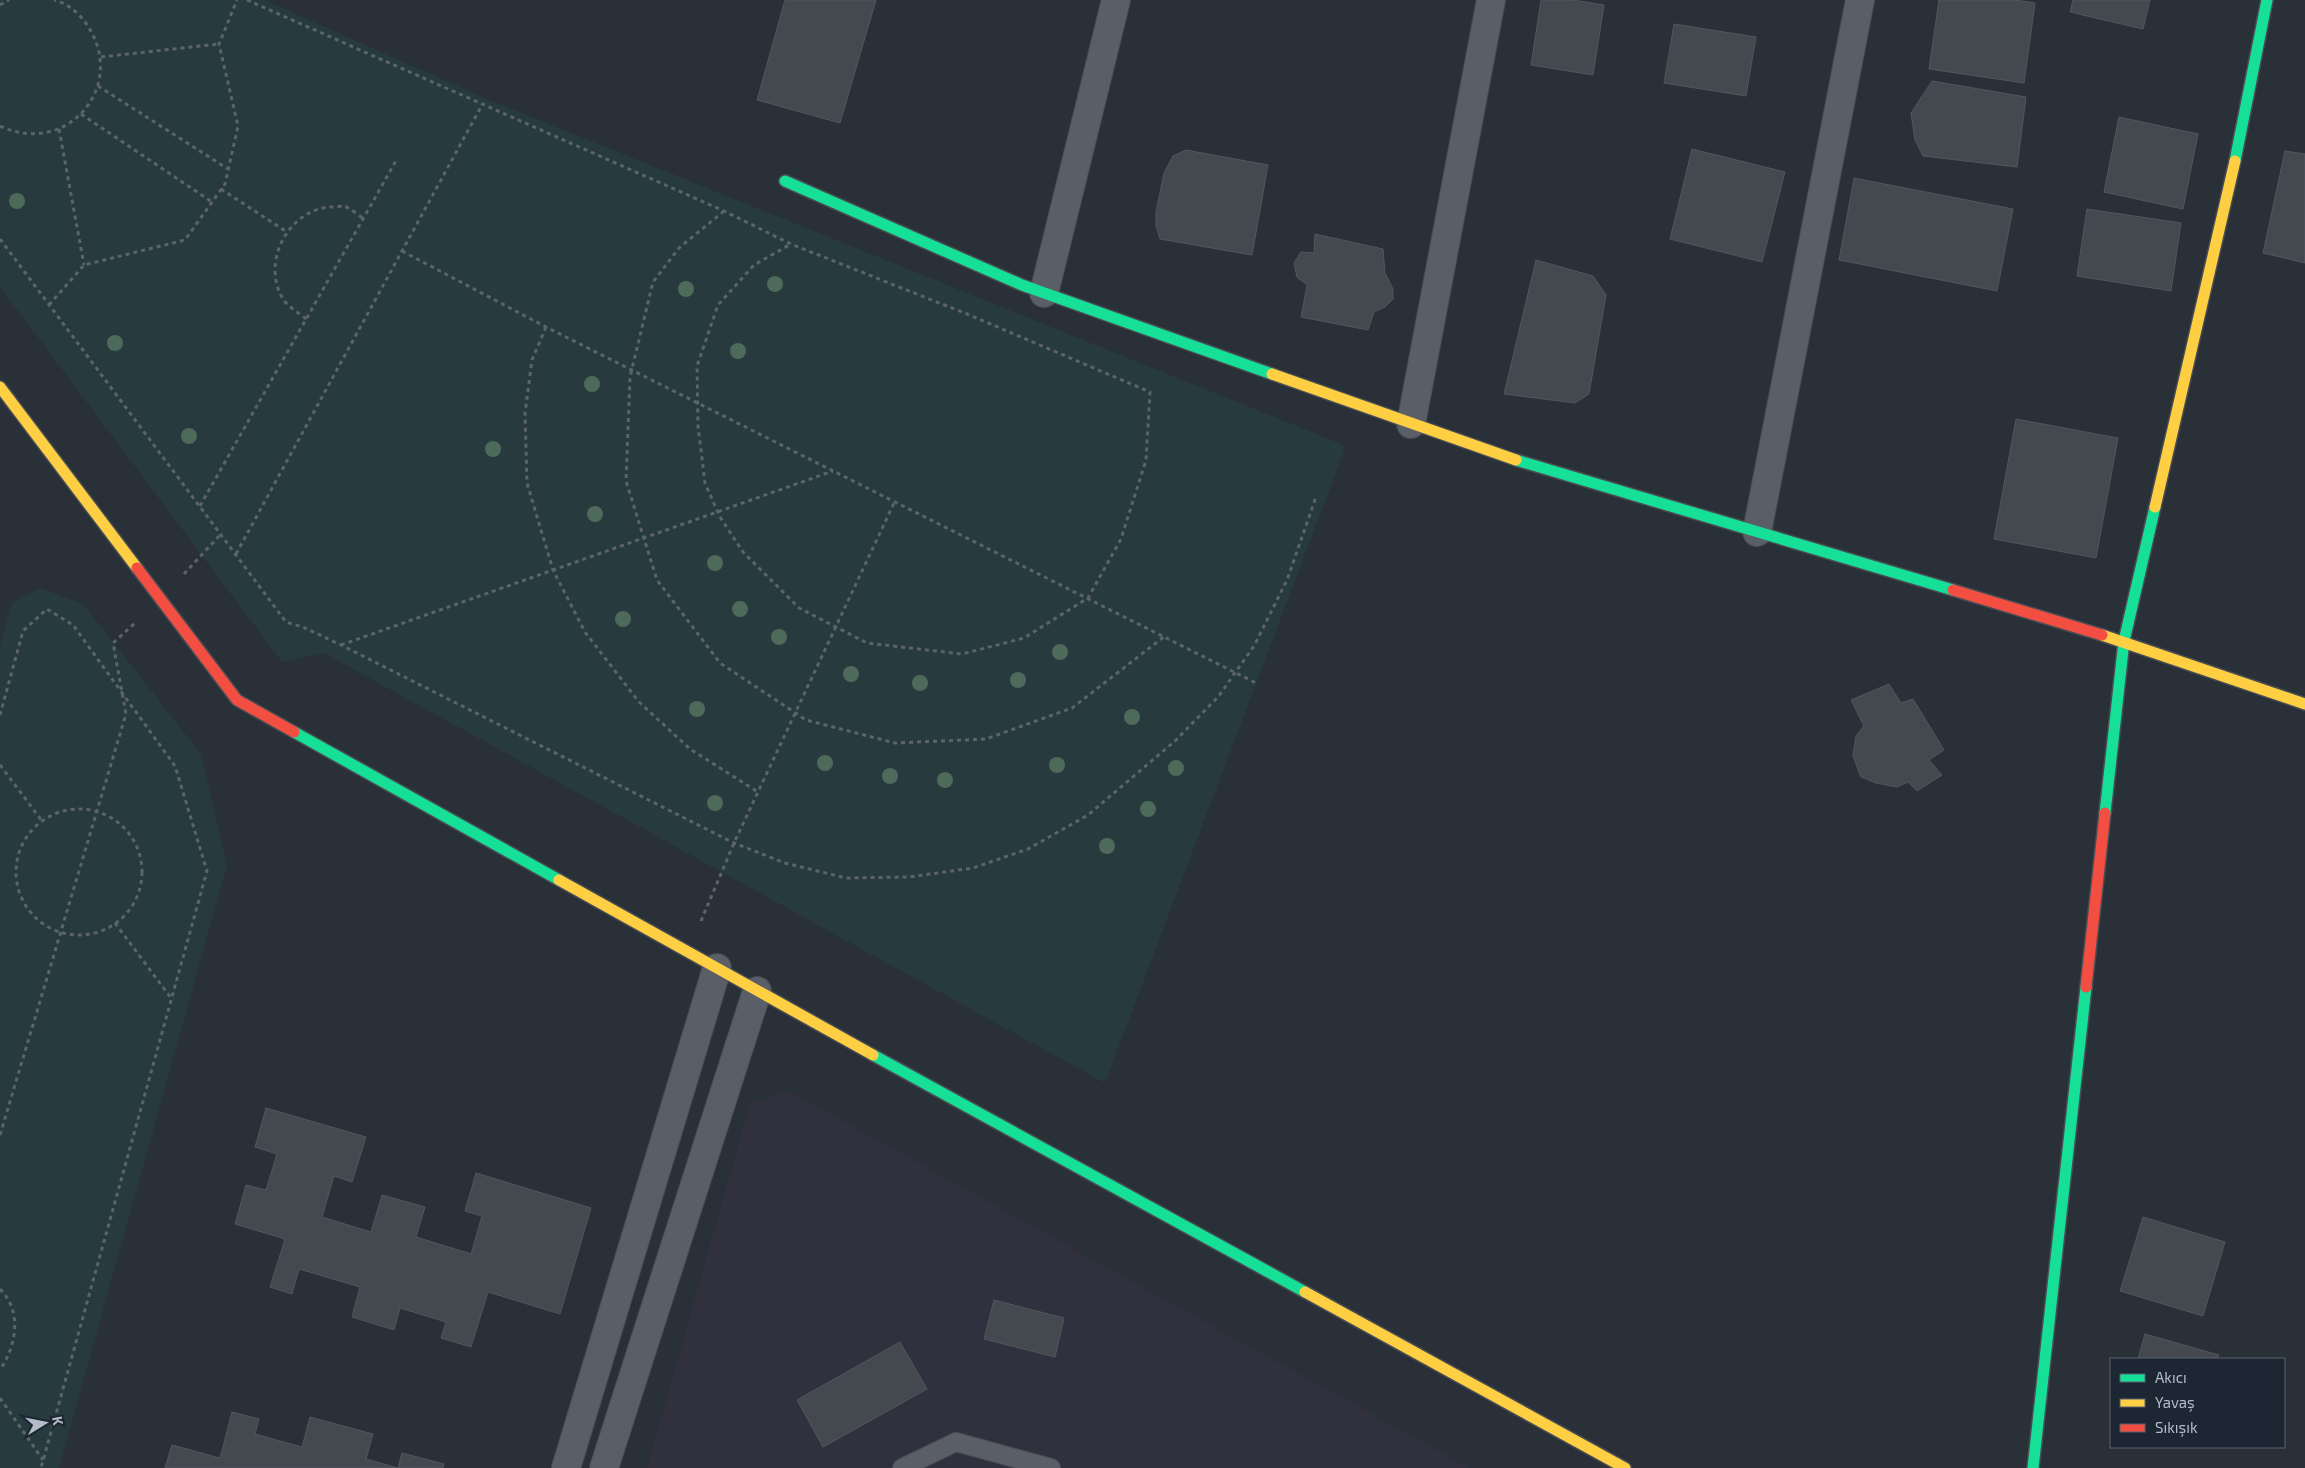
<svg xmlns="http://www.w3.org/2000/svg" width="2305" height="1468" font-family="'Exo 2',sans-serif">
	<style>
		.medical { fill: #31303e }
		.green { fill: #273a3e }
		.building { fill: #444950; stroke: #52575f }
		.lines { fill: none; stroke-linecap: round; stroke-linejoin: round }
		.lane-casing { stroke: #484c53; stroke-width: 20 }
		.street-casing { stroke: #484c53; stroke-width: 30 }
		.fast-casing { stroke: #484c53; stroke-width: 14 }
		.slow-casing { stroke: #484c53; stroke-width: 14 }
		.jam-casing { stroke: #484c53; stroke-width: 14 }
		.path { stroke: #5d636a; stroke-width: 3; stroke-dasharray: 4 4; stroke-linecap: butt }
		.lane { stroke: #5a5e66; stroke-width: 18 }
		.street { stroke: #5a5e66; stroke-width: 28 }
		.fast { stroke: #16e098; stroke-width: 11 }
		.slow { stroke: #ffcf43; stroke-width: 11 }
		.jam { stroke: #f24e42; stroke-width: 11 }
		.tree { fill: #4e6a5a }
	</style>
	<rect width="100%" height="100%" fill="#2a3038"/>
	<!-- medical -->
	<path class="medical" d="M788,1090L1469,1468H647L750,1104Z"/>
	<!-- green -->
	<g class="green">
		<path d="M0,0H264L487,99L1346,446L1105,1083L324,653L282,662L0,287Z"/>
		<path d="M40,588L83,604L201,754L227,865L59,1468H0V646L11,604Z"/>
	</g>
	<!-- building -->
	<g class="building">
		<path d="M785,0H876L840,123L757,100Z"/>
		<path d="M1541,0H1573L1604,5L1593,75L1531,65Z"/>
		<path d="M1939,0H2015L2035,3L2024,83L1929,69Z"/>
		<path d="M2073,0H2150L2143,29L2070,12Z"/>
		<path d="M1674,24L1756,37L1746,96L1664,83Z"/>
		<path d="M1932,81L2026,97L2017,167L1923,156L1915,140L1911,113Z"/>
		<path d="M2119,117L2198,134L2183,209L2104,192Z"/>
		<path d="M1692,149L1785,172L1762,262L1670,239Z"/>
		<path d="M1186,150L1268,165L1252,255L1160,239L1156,226V212L1164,173L1173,156Z"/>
		<path d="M2285,151L2305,154V263L2263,253Z"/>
		<path d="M1854,178L2013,209L1997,291L1839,260Z"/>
		<path d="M2087,209L2181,223L2171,291L2077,276Z"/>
		<path d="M1315,234L1383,249L1385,273L1393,289V299L1385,307L1374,312L1368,330L1301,317L1307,285L1297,277L1294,263L1301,252L1314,253Z"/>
		<path d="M1536,260L1593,276L1606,295L1589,394L1575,403L1504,394Z"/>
		<path d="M2016,419L2118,438L2096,558L1994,539Z"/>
		<path d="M1889,684L1901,703L1913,699L1944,750L1929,760L1942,775L1917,791L1908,782L1897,787L1876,783L1861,777L1853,756L1856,736L1864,726L1851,700Z"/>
		<path d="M266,1108L366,1137L352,1182L334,1176L322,1217L371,1232L382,1195L425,1207L416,1237L471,1254L482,1216L465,1211L476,1173L591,1208L560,1314L488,1292L471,1347L441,1338L446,1322L400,1308L394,1330L352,1317L360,1287L299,1269L292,1294L270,1287L285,1239L235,1224L246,1185L266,1190L277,1154L255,1147Z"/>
		<path d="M2143,1217L2225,1242L2203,1316L2120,1291Z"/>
		<path d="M994,1300L1064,1318L1055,1357L984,1339Z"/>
		<path d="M2145,1334L2219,1355L2217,1359H2138Z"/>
		<path d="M900,1342L927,1389L823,1447L797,1400Z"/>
		<path d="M232,1412L259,1419L255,1434L302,1447L310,1417L373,1434L366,1459L398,1468H165L172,1445L220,1458Z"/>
		<path d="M402,1453L444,1464L443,1468H398Z"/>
	</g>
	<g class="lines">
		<!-- lane casing -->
		<g class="lane-casing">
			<path id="lane" d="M902,1468L956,1442L1051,1468"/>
		</g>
		<!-- street casing -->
		<g class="street-casing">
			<g id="street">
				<path d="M1044,293L1116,0"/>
				<path d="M1411,424L1491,0"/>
				<path d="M1757,532L1860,0"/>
				<path d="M566,1468L717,968"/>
				<path d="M604,1468L757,991"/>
			</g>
		</g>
		<!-- fast casing -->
		<g class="fast-casing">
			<g id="fast">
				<path d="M2235,161L2267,0"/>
				<path d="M785,181L1022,285L1272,374"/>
				<path d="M1516,460L1953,590"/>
				<path d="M294,732L559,880"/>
				<path d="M2105,813L2124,641L2155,507"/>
				<path d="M873,1055L1305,1292"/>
				<path d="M2033,1468L2086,987"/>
			</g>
		</g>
		<!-- slow casing -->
		<g class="slow-casing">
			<g id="slow">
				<path d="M1272,374L1516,460"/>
				<path d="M0,387L137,568"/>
				<path d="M2155,507L2235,161"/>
				<path d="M2102,635L2305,704"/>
				<path d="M559,880L873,1055"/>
				<path d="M1305,1292L1625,1468"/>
			</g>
		</g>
		<!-- jam casing -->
		<g class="jam-casing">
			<g id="jam">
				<path d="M137,568L237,700L294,732"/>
				<path d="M1953,590L2102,635"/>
				<path d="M2086,987L2105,813"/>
			</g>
		</g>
		<!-- path -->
		<g class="path">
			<path d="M247,0L724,211L791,244L967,314L1150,392L1146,460L1121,539L1088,598L1024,638L962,654L867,643L799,608L743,552L720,517L705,483L698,426L697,366L718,305L754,265L791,244"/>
			<path d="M0,5L9,0"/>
			<path d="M101,57L219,44"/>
			<path d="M98,86L228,169"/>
			<path d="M81,114L212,202"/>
			<path d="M0,126C69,158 130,83 85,22C78,12 66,3 54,0"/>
			<path d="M59,129L84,265"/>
			<path d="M221,189L287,232"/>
			<path d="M724,211L679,248L653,282L630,377L626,481L657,580L720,663L806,720L895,743L986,739L1072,708L1165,636"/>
			<path d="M0,239L286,622L303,627L341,645L734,843L785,863L846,878L909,877L973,868L1028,849L1088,815L1175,741L1218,697L1254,646L1287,580L1316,497"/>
			<path d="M402,251L546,327L1256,683"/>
			<path d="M49,305L84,265L185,240L225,184L238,126L219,44L237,0"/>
			<path d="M306,319C299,313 287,306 283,299C260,261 290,208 332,207C335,207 341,206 344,206C350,208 358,215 364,219"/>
			<path d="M546,327L532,360L525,413L527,483L553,570L585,632L639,702L690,749L758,792"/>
			<path d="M200,506L397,159"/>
			<path d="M236,554L482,105"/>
			<path d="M184,574L221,534"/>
			<path d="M341,645L833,471"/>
			<path d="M0,715L23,631L47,609L73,625L175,766L207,871L41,1468"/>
			<path d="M0,765L42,821"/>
			<circle cx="79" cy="872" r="63"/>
			<path d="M701,921L734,843L895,501"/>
			<path d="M115,923L171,998"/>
			<path d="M0,1135L126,714L113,643L135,623"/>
			<path d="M0,1289C23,1312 16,1346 0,1370"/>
			<path d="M0,1398L43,1460"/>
		</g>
		<!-- lane -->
		<use href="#lane" class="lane"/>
		<!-- street -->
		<use href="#street" class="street"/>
		<!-- fast -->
		<use href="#fast" class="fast"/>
		<!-- slow -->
		<use href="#slow" class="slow"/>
		<!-- jam -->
		<use href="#jam" class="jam"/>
	</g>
	<!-- trees -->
	<g class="tree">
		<circle cx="17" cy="201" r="8"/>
		<circle cx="775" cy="284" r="8"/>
		<circle cx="686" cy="289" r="8"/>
		<circle cx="115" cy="343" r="8"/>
		<circle cx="738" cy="351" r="8"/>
		<circle cx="592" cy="384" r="8"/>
		<circle cx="189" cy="436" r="8"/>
		<circle cx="493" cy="449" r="8"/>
		<circle cx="595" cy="514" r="8"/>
		<circle cx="715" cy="563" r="8"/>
		<circle cx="740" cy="609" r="8"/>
		<circle cx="623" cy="619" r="8"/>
		<circle cx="779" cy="637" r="8"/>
		<circle cx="1060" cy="652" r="8"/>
		<circle cx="851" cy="674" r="8"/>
		<circle cx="1018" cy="680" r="8"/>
		<circle cx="920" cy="683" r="8"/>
		<circle cx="697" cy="709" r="8"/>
		<circle cx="1132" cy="717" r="8"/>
		<circle cx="825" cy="763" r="8"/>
		<circle cx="1057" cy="765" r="8"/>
		<circle cx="1176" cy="768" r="8"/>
		<circle cx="890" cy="776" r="8"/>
		<circle cx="945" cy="780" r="8"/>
		<circle cx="715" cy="803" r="8"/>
		<circle cx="1148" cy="809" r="8"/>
		<circle cx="1107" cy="846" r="8"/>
	</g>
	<!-- legend -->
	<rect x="2110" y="1358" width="175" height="90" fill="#1d2633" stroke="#59626f"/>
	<rect x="2120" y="1374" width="25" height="8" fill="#16e098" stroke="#59626f"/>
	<text x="2155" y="1383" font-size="15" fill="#b4bcc9">Akıcı</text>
	<rect x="2120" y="1399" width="25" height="8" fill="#ffcf43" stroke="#59626f"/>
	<text x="2155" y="1408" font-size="15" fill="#b4bcc9">Yavaş</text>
	<rect x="2120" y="1424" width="25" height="8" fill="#f24e42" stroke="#59626f"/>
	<text x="2155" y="1433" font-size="15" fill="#b4bcc9">Sıkışık</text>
	<!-- north arrow -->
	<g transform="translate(45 1423) rotate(80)" stroke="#1d2633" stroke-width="4" paint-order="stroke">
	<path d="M0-4L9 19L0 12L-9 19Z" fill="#b4bcc9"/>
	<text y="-8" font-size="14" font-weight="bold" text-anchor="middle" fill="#b4bcc9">K</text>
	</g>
</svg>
